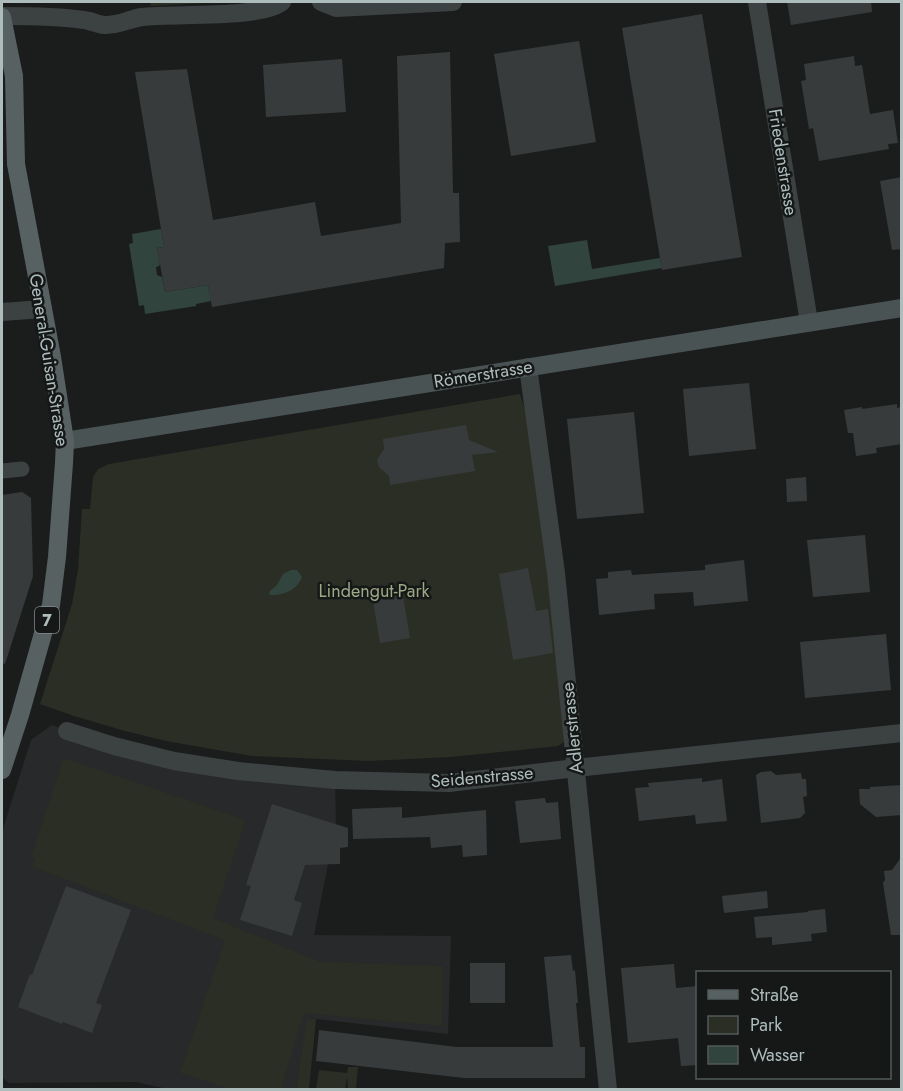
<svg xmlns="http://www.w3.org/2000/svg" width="903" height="1091" font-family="Jost,sans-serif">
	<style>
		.built { fill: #27292a }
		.green { fill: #2b2e24 }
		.water { fill: #32443e }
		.building { fill: #383b3c }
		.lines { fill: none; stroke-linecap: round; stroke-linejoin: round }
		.pedestrian { stroke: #3c4242; stroke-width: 15 }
		.minor { stroke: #3c4242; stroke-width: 18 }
		.secondary { stroke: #4a5353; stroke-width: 18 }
		.primary { stroke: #586162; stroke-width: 18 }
		.labels { text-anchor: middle; stroke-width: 5; stroke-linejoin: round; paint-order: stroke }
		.shield { fill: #161818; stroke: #808c8b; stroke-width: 1.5 }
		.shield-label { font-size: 16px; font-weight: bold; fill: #adbdbc }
		.street-label { font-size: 18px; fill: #adbdbc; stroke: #161818 }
		.park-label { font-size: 18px; fill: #9da884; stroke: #161818 }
	</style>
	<rect width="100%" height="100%" fill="#1b1d1d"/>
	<!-- built -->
	<path class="built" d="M52,725L114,746L335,780L336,824L314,935L451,936L448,1034L308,1018L296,1089L172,1090L136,1082L9,1083L2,1077V832L31,740Z"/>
	<!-- green -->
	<g class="green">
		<path d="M150,2H222L151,6Z"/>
		<path d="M520,394L531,428L566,735L564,742L558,746L451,757L368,761L252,756L166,741L125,731L74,716L40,704L72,604L78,570L82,509H90L93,477L98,469L109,464Z"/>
		<path d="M64,758L246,820L213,918L320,962L443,966L442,1026L304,1013L281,1089H230L180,1073L225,940L33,867L35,859L31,857Z"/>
		<path d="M307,1018L316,1019L309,1089H296Z"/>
		<path d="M348,1067H358L356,1089H348L347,1077L345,1089H316L319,1070L347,1073Z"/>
	</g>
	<!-- water -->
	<g class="water">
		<path d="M161,229L164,247L157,248L160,264L159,266L156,267L157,275L162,277L165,292L208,285L211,301L196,304V306L145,314L144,305L139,306L129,244L133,243L132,234Z"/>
		<path d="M587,240L592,269L660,258L662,268L555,286L548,246Z"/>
		<path d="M291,570H297L302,577C298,589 284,596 271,595L269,594L270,591L277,585L283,574Z"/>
	</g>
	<!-- building -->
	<g class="building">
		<path d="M787,2H871L872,12L791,25Z"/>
		<path d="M702,14L742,257L662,270L622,28Z"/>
		<path d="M579,41L596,142L511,156L494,54Z"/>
		<path d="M450,52L453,193H459L460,242L445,243L444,268L212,307L208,285L165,292L157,248L164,247L135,72L187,69L213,220L315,202L321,236L401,223L397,56Z"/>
		<path d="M854,56L855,66L862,65L870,114L893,110L898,143L888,144L889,149L819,161L813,128L809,129L801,81L806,80L804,64Z"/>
		<path d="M342,59L346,112L266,117L263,65Z"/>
		<path d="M902,177V249L892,250L880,181Z"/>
		<path d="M749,383L756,449L689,456L683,389Z"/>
		<path d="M897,404V408L902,407V444L876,448L877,453L856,456L853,433H848L844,410L862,407V409Z"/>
		<path d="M634,412L644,513L577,519L567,419Z"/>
		<path d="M466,425L469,440L498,452L472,455L475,471L390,485L389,476L379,467L377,460L384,449L383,439Z"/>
		<path d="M806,477L807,501L787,502L786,479Z"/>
		<path d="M22,492L31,498L33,576L5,664L2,663V495Z"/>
		<path d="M865,535L870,592L813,597L807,540Z"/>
		<path d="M744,560L748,601L694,606L693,592L654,594L655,609L599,615L596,579L608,578V572L631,570L632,575L705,570V565Z"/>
		<path d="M528,568L536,611L548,609L553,653L513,660L499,574Z"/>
		<path d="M402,590L410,638L380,643L372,595Z"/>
		<path d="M886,634L891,690L805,698L800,642Z"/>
		<path d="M771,771L776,775L801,773L802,779H806L807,796L803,797L805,813L800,818L761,823L756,775L761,772Z"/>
		<path d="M702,778V782L722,779L727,821L696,824L695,815L639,821L635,788L649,787L648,783Z"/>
		<path d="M902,785V815L876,817L860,804L859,789H870V787Z"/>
		<path d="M545,798L546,803L558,802L561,839L520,843L515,801Z"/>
		<path d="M272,804L348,828V847L340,848V864L305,865L294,900L302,903L292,936L240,920L251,886L246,885Z"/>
		<path d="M402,807V818L486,810L487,855L463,857L462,845L431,848L430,837L353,839L352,809Z"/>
		<path d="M902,856V935H891L883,883L885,880L884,871L892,870Z"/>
		<path d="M66,886L131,910L96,1003L102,1005L92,1033L63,1022L62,1024L18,1007L30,974L32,975Z"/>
		<path d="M767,891L768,908L724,913L722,896Z"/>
		<path d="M825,909L827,932L811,934L812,941L772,945V937L756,938L754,917L808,912V911Z"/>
		<path d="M571,955L573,971L575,970L578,1003H576L580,1047H585V1078H464L316,1061L319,1030L456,1047H553L544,957Z"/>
		<rect x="470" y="963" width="35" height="40"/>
		<path d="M674,964L676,988L698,986V1065L681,1066L678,1038L628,1043L621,968Z"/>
	</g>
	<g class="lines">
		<!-- pedestrian -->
		<path class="pedestrian" d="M2,471L22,469"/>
		<!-- minor -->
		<g class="minor">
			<path d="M321,2L336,8L453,2"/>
			<path d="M757,2L809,322"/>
			<path d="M2,16C29,16 57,16 84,20C92,21 99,25 106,25C120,25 129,19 142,17C173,13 261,19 282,2"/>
			<path d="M2,312L43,309"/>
			<path d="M528,367L556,573L608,1090"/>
			<path d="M67,731L114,746L174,761L238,771L335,780L449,783L576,768L902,733"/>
		</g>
		<!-- secondary -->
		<path class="secondary" d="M65,441L902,308"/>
		<!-- primary -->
		<path class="primary" d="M2,17L14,76L16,164L52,357L65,441L64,463L57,557L51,605L20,715L2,770"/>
	</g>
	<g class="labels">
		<!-- shield labels -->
		<rect class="shield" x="35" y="607" width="24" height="26" rx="4.5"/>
		<g class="shield-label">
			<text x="47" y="626">7</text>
		</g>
		<!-- street labels -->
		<g class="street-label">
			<text transform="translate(783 162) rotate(81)" y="6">Friedenstrasse</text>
			<text transform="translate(49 360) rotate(81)" y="6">General-Guisan-Strasse</text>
			<text transform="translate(483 374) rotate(-9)" y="6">Römerstrasse</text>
			<text transform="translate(572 728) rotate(-96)" y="6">Adlerstrasse</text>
			<text transform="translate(482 777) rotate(-5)" y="6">Seidenstrasse</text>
		</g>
		<!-- park labels -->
		<g class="park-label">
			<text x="374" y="597">Lindengut-Park</text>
		</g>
	</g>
	<!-- border -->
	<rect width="903" height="1091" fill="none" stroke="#adbdbc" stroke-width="6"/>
	<!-- legend -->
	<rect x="696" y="971" width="195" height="108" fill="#161818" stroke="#525a5a" stroke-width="1.5"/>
	<rect x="708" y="990" width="30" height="9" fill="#586162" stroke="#525a5a" stroke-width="1.5"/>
	<text x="750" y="1001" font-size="18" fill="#adbdbc">Straße</text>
	<rect x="708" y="1016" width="30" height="18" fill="#2b2e24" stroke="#525a5a" stroke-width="1.5"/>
	<text x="750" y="1031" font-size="18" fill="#adbdbc">Park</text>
	<rect x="708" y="1046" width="30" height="18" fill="#32443e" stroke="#525a5a" stroke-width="1.5"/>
	<text x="750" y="1061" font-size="18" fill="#adbdbc">Wasser</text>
</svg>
